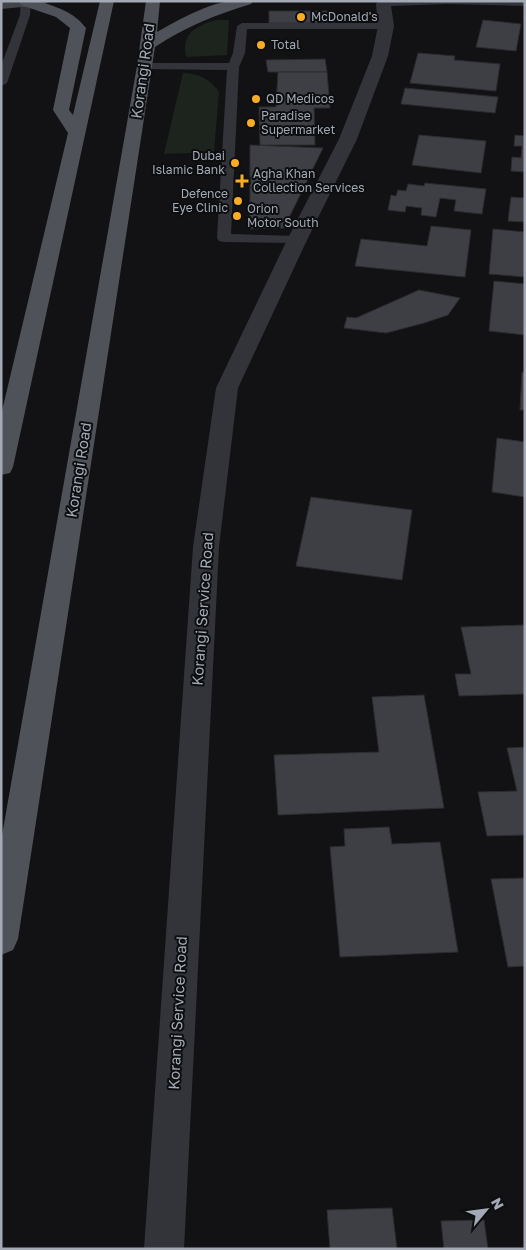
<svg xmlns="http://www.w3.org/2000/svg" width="526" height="1250" font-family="'Golos Text',sans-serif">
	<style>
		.green { fill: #1d241d }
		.building { fill: #3e3f44; stroke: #2c2c30 }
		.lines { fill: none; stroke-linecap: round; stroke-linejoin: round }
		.service { fill: #333439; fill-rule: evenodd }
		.tertiary { fill: #333439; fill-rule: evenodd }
		.secondary { fill: #414449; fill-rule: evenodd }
		.primary { fill: #4f5259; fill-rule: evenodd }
		.poi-dot { fill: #faac25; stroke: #0d0e0f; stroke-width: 2 }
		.labels { text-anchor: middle; stroke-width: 4; stroke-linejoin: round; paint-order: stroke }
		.far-poi-label { font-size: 12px; fill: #a3a9b5; stroke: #0d0e0f; text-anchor: start }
		.street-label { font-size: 15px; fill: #a3a9b5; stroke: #0d0e0f }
	</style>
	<rect width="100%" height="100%" fill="#121214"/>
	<!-- green -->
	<g class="green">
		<path d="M216,20H229L227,55L186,57C181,33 196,26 216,20Z"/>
		<path d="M183,73C198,73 210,79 219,92L214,152L164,154Z"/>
	</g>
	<!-- building -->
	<g class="building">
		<path d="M269,11H333L334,23H269Z"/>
		<path d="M483,20L521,24L516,51L476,47Z"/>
		<path d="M418,53L455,56L454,60L500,64L496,91L410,83Z"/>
		<path d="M325,59L327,72H268L266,60Z"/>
		<path d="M278,72H327L330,108H314L315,145H260L259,107H276Z"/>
		<path d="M405,88L498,97L495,113L401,104Z"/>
		<path d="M419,135L486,141L481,173L412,165Z"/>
		<path d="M515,135L525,136V172L511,171L512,157L521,158L522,146H514Z"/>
		<path d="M250,145L323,148L284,228L250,229Z"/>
		<path d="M425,183L486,189L482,214L454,211L456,200L440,198L436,217L421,215L422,208L406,206L405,212L388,210L391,195L396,196L398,190L406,191L408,184L424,186Z"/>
		<path d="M511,197L525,198V222L508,221Z"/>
		<path d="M431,226L471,230L465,277L355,266L361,239L427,246Z"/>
		<path d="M493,229L525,232V277L489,274Z"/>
		<path d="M494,281L525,284V335L489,331Z"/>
		<path d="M419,290L460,298L448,315L424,323L386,333L344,328L347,317L356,318Z"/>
		<path d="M522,372L525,373V410H520Z"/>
		<path d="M497,438L525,442V497L492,492Z"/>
		<path d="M311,497L412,510L402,580L296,566Z"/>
		<path d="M525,625V694L459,696L455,674H471L461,627Z"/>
		<path d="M424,695L444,808L278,815L274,755L379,752L372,697Z"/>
		<path d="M525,747V835L487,836L478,792L517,791L507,748Z"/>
		<path d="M389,827L392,844L440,842L458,952L340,957L330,847L345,846L344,829Z"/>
		<path d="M525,878V966L508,967L491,879Z"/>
		<path d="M392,1208L397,1249H330L327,1210Z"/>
		<path d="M484,1220L488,1249H444L441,1221Z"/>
	</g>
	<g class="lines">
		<!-- service -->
		<g class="service">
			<path d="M21,1L31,2L30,15L7,83L1,86V66L20,15Z"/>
			<path d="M242,23H386L391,26L386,29H247L245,53L239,67L231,234L297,236L302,237L304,240L302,243L224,242L219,241L217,238L227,70L145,69L139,66L145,63H229L233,53L237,26Z"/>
		</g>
		<!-- tertiary -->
		<path class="tertiary" d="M378,1H525V6L447,4L391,6L394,26L388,56L357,139L307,240L238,388L219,547L184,1249H144L193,547L216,388L287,240L339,139L372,56L378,26L376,4Z"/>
		<!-- secondary -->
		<path class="secondary" d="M1,1H50L43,5L1,9Z"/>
		<!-- primary -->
		<g class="primary">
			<path d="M38,1C57,7 74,12 86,28L69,110L73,115L100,1H114L13,467L10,473L1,475V415L68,133L53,110L70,28L56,17L21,5L19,2Z"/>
			<path d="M146,1H160L157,32C178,20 205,5 229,1C237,0 245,1 253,1L251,4C217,14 185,27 155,47L18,939L13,950L1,955V841L137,66Z"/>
		</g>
	</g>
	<!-- markers -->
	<g class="poi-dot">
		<circle cx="301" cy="17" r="5"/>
		<circle cx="261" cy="45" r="5"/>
		<circle cx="256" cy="99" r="5"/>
		<circle cx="251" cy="123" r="5"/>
		<circle cx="235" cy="163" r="5"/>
		<path d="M239.5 173.5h5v5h5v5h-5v5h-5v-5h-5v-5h5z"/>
		<circle cx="238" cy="201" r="5"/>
		<circle cx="237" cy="216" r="5"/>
	</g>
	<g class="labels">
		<!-- far-poi labels -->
		<g class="far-poi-label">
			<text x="311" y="21">McDonald's</text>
			<text x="271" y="49">Total</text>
			<text x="266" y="103">QD Medicos</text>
			<text x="261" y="120">Paradise<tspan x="261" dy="14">Supermarket</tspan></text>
			<text x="225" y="160" text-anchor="end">Dubai<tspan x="225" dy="14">Islamic Bank</tspan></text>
			<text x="253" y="178">Agha Khan<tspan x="253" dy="14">Collection Services</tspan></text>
			<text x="228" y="198" text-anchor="end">Defence<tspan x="228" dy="14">Eye Clinic</tspan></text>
			<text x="247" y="213">Orion<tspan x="247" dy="14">Motor South</tspan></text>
		</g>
		<!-- street labels -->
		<g class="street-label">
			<text transform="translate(143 71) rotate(-82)" y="5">Korangi Road</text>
			<text transform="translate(79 470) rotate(-81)" y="5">Korangi Road</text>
			<text transform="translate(203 609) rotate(-86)" y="5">Korangi Service Road</text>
			<text transform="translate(178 1013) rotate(-87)" y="5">Korangi Service Road</text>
		</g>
	</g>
	<!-- border -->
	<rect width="526" height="1250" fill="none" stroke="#a3a9b5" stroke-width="5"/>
	<!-- north arrow -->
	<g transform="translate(486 1210) rotate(61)" stroke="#0d0e0f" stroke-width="4" paint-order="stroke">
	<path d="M0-4L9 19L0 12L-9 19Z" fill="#a3a9b5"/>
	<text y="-8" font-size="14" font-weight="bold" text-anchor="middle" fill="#a3a9b5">N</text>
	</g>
</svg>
